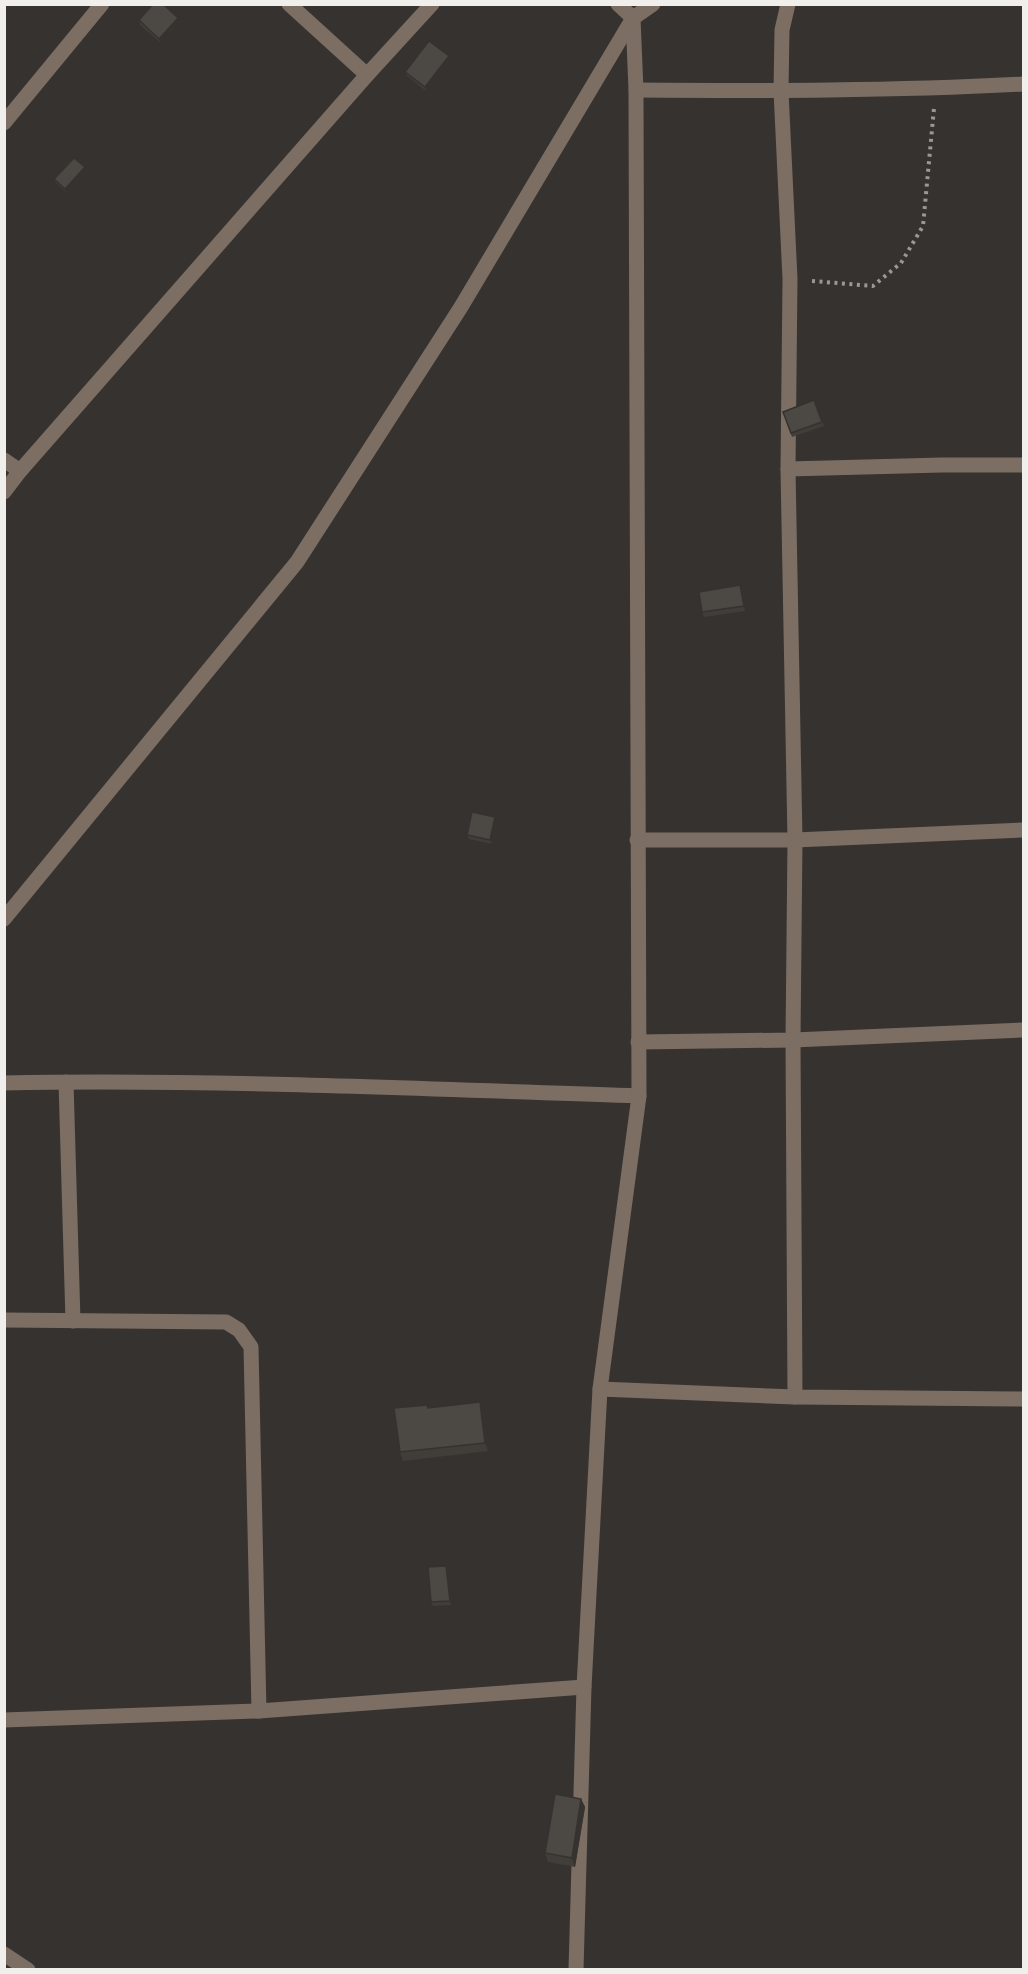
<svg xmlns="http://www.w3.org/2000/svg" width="1028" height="1974" font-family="Lato,sans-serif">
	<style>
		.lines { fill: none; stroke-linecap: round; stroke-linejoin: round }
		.path { stroke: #9a9794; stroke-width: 4; stroke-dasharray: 3 4.5; stroke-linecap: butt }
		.minor { stroke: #7c6e63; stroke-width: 15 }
		.wall { fill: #413e3a }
		.shaded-wall { fill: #353230 }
		.building { fill: #4c4844; stroke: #353230; stroke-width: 1.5 }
	</style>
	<rect width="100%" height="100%" fill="#36322f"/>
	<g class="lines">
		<!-- path -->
		<path class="path" d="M812,281L873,286L901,263L923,226L934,108"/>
		<!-- minor -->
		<g class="minor">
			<path d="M289,4L367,75"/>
			<path d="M788,4L782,30L781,91L790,279L788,469L795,840L793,1040L795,1397"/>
			<path d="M636,90C765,91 894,91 1024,84"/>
			<path d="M4,123L102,4"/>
			<path d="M4,460L20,471"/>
			<path d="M788,469L942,465H1024"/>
			<path d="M4,492L20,471L367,75L432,4"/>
			<path d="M637,840H795L1024,830"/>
			<path d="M4,919L297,562L461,307L633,18L653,4"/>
			<path d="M638,1042L793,1040L1024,1030"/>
			<path d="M66,1082L73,1321"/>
			<path d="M4,1083C216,1079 427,1089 639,1096"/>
			<path d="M4,1320L226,1322L239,1330L251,1347L259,1711"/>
			<path d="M600,1389L795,1397L1024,1399"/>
			<path d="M4,1720L259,1711L584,1687"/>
			<path d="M4,1954L28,1970"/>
			<path d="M576,1970L584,1687L600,1389L639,1096L636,90L633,18L618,4"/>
		</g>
	</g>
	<!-- wall -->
	<g class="wall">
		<path d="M139,20L179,22L161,43L140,25Z"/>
		<path d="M449,56L450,60L426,91L407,76L405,72Z"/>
		<path d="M86,172L67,193L56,183L54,179Z"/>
		<path d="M814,400L824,426L792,437L783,412Z"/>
		<path d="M740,585L745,611L704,617L702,612Z"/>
		<path d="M495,817L497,822L492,844L469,839L467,835Z"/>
		<path d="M429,1408L483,1410L488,1451L403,1461L400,1452Z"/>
		<path d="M446,1566L448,1570L451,1605L433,1606L431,1602Z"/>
		<path d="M581,1799L585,1807L575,1867L548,1862L545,1853Z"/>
	</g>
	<!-- shaded-wall -->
	<g class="shaded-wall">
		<path d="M178,18L179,22L161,43L159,39Z"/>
		<path d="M449,56L450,60L426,91L425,87Z"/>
		<path d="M85,167L86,172L67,193L65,189Z"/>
		<path d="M495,817L497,822L492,844L490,840Z"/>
		<path d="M480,1402L483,1410L488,1451L485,1443Z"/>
		<path d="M446,1566L448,1570L451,1605L450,1601Z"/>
		<path d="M581,1799L585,1807L575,1867L572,1858Z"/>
	</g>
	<!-- building -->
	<g class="building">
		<path d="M153,4H163L178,18L159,39L139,20Z"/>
		<path d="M429,41L449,56L425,87L405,72Z"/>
		<path d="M74,158L85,167L65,189L54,179Z"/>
		<path d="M814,400L822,422L791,433L783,412Z"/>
		<path d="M740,585L744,606L702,612L699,592Z"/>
		<path d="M472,812L495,817L490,840L467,835Z"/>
		<path d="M480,1402L485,1443L400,1452L394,1408L427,1405L428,1408Z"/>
		<path d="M446,1566L450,1601L431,1602L428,1567Z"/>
		<path d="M555,1794L581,1799L572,1858L545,1853Z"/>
	</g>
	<!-- border -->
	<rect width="1028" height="1974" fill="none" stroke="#f1efec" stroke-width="12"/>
</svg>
